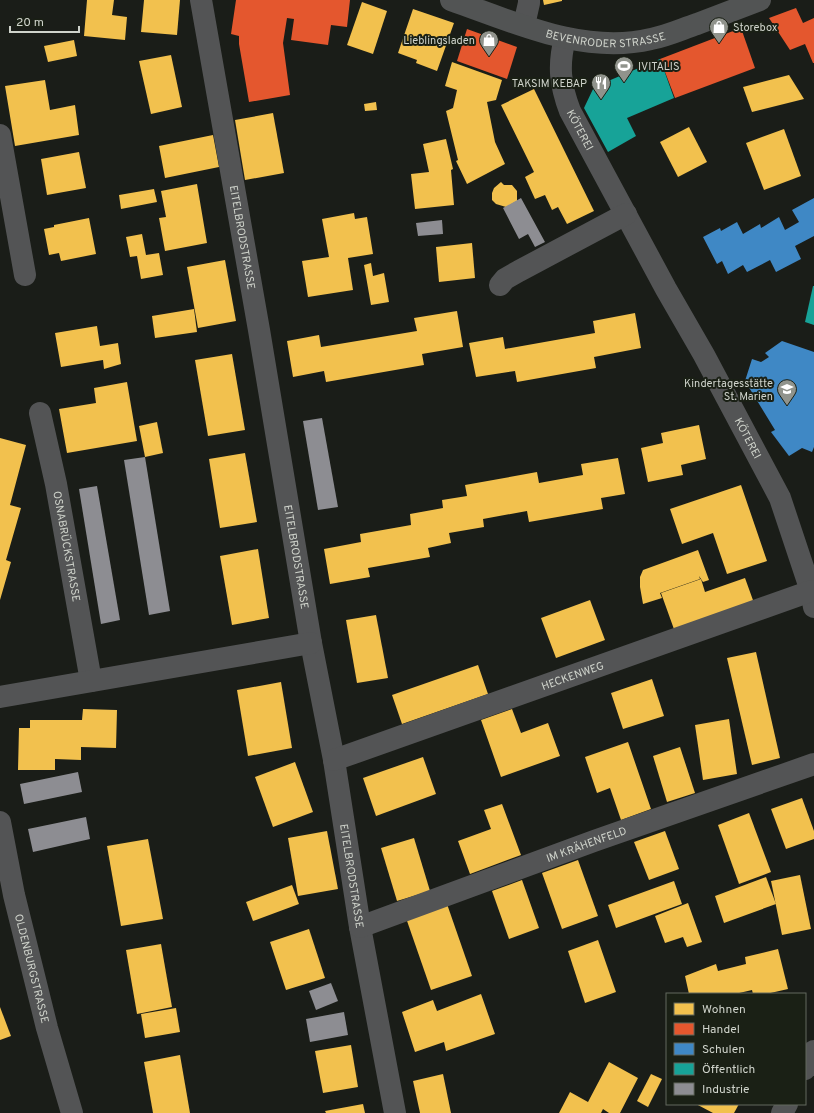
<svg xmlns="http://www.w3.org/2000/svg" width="814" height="1113" font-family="Overpass,sans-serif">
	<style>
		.homes { fill: #f2c14e }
		.shops { fill: #e4572e }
		.schools { fill: #3f88c5 }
		.public { fill: #17a398 }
		.industry { fill: #8d8d92 }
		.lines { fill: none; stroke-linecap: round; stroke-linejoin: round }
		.minor { stroke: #535455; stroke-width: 22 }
		.major { stroke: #525454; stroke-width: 22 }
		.labels { text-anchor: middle; stroke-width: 4; stroke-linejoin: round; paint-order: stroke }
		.poi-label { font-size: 11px; fill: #cfd3cb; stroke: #1a2015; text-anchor: end }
		.street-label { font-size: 11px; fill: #cfd3cb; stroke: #1a2015 }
	</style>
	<rect width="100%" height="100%" fill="#1a1d18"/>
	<!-- homes -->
	<g class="homes">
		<path d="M87,0H114L112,15L127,17L125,40L84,36Z"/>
		<path d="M144,0H180L177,35L141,32Z"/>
		<path d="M543,0H562V1L544,5Z"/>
		<path d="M362,2L387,11L373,54L347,45Z"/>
		<path d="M413,9L454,23L437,71L416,63L417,60L398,53Z"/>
		<path d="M74,40L77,56L48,62L44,46Z"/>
		<path d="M171,55L182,107L151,114L139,61Z"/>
		<path d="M452,62L502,80L496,100L487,102L495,142L505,164L467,184L456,161L458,160L446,111L453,108L457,90L445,86Z"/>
		<path d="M789,75L804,99L752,112L743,87Z"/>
		<path d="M45,80L50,110L75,105L79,135L15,146L5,86Z"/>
		<path d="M534,89L594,211L567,224L558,207L552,210L545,195L535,199L525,177L534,172L501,105Z"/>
		<path d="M376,102L377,110L365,111L364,104Z"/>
		<path d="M273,113L284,173L245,180L235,120Z"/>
		<path d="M689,127L707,162L678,177L660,142Z"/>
		<path d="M784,129L801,176L764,190L746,143Z"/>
		<path d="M213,135L219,167L165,178L159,146Z"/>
		<path d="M446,139L453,169L451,170L454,205L415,209L411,174L429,172L423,144Z"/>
		<path d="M79,152L86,188L47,195L41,159Z"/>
		<path d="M501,182L504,185H512L517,191V201L506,207L496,204L492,200V193L494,188Z"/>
		<path d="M197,184L207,243L165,251L159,218L166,217L161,191Z"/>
		<path d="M154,189L157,202L121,209L119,195Z"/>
		<path d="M354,213L355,219L367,217L373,254L348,258L353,290L308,297L302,261L329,257L322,219Z"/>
		<path d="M89,218L96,254L61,261L59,253L49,255L44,229L54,227V225Z"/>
		<path d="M142,234L146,255L159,253L163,275L141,279L137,256L130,257L126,237Z"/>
		<path d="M472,243L475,278L439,282L436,247Z"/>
		<path d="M225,260L236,321L198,328L187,267Z"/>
		<path d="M371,263L373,276L384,273L389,302L371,305L364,265Z"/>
		<path d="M194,309L197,332L155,338L152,316Z"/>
		<path d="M457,311L463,347L422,354L424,365L326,382L324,371L293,377L287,341L319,335L321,347L417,331L414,318Z"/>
		<path d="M635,313L641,348L594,357L596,368L517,382L515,371L476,377L469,343L503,337L505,349L595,333L593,321Z"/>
		<path d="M97,326L100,346L118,343L121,364L104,369L103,360L61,367L55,333Z"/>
		<path d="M232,354L245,430L208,436L195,360Z"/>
		<path d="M127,382L137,441L67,453L59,409L96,403L94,388Z"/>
		<path d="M157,422L163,453L145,457L139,426Z"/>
		<path d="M699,425L706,459L681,465L683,475L648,482L641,448L663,443L661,433Z"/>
		<path d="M0,438L26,445L10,505L21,508L6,560L11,562L0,600Z"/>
		<path d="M245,453L257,522L220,528L209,459Z"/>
		<path d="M618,458L625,494L601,498L603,509L529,522L527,511L483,519L484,527L449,533L451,543L428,548L430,557L368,568L370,577L330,584L324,549L361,542L360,534L411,525L410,514L443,508L442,500L467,496L465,485L537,472L539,483L583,475L581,464Z"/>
		<path d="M741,485L767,561L727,574L713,533L682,544L670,509Z"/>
		<path d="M258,549L269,618L232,625L220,556Z"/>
		<path d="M698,550L709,580L703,582L699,576L700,579L660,593L662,598L643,604L640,587V577L643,570Z"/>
		<path d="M745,578L754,603L675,632L661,593L701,579L705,592Z"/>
		<path d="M590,600L605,640L556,658L541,618Z"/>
		<path d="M376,615L388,678L357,683L346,620Z"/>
		<path d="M756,652L780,758L752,765L727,658Z"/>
		<path d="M478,665L488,694L402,724L392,695Z"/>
		<path d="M652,679L664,716L623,729L611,693Z"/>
		<path d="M281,682L292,748L248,756L237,690Z"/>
		<path d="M83,709L117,710L116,748L81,747V760L55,759V770H18L19,728H30V720H82Z"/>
		<path d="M512,709L521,733L548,723L560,756L501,777L481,720Z"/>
		<path d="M729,719L737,774L703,780L695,725Z"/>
		<path d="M628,742L651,809L621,820L610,788L597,793L585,757Z"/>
		<path d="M680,747L695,793L667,802L653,756Z"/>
		<path d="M423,757L436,794L376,816L363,778Z"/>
		<path d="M295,762L313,812L273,827L255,777Z"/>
		<path d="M802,798L814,831V839L786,849L771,809Z"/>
		<path d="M502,804L521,855L470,874L458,841L491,829L484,810Z"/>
		<path d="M749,813L771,872L739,884L718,825Z"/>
		<path d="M327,831L338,889L298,896L288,838Z"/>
		<path d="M665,831L679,869L649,880L634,842Z"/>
		<path d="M414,838L430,891L397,901L381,848Z"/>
		<path d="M148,839L163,919L121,926L107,846Z"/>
		<path d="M578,860L598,916L562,929L542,873Z"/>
		<path d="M800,875L811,929L782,935L771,881Z"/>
		<path d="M766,877L776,904L724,923L715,896Z"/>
		<path d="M522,880L539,928L509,939L492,891Z"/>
		<path d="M674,881L682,904L616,928L608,905Z"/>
		<path d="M292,885L299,904L253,921L246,902Z"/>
		<path d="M688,903L702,942L687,947L683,937L665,943L655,916Z"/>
		<path d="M447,904L472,976L431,990L406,918Z"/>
		<path d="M309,929L325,978L286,990L270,942Z"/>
		<path d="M598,940L616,992L585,1003L568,951Z"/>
		<path d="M161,944L172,1007L137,1014L126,950Z"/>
		<path d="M778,949L788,989L766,994H753L752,990L735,994H689L685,976L716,964L718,971L746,964L745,957Z"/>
		<path d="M481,994L495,1034L446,1051L444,1042L415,1052L402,1012L433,1000L437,1011Z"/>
		<path d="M0,1007L11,1036L0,1040Z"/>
		<path d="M176,1008L180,1032L145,1038L141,1014Z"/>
		<path d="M351,1045L358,1087L323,1093L315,1051Z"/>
		<path d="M180,1055L190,1113H153L144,1062Z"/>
		<path d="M609,1062L638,1078L620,1113H609L603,1109L601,1113H559L570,1092L588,1102Z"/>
		<path d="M443,1074L451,1113H420L413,1081Z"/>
		<path d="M651,1074L662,1079L648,1107L637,1101Z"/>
		<path d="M363,1104L365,1113H326L325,1111Z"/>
		<path d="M696,1104H739L734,1113H713Z"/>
	</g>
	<!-- shops -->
	<g class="shops">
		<path d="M236,0H350L347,27L331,25L328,45L291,40L294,19L287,18L283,43L290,95L249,102L239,44V36L231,34Z"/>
		<path d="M796,8L803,23L814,18V63H813L805,44L790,50L769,18Z"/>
		<path d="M741,28L755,68L675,98L660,59Z"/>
		<path d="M467,29L517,47L507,79L457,61Z"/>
	</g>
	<!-- schools -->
	<g class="schools">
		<path d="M814,198V236L795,246L801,259L776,272L770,260L747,272L743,265L728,274L722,261L717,264L703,237L720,228L721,231L737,222L743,234L760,224L761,228L779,217L785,230L799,222L792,210Z"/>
		<path d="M782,341L814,352V447L812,452L802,448L789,456L771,432L775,430L745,381L752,359L761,362L769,357L765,353Z"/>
	</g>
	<!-- public -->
	<g class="public">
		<path d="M660,59L674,98L627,118L636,136L608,152L584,108L594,87Z"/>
		<path d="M813,286H814V325L805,322Z"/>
	</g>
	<!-- industry -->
	<g class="industry">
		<path d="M521,198L545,242L535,247L528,234L519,239L503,208Z"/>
		<path d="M442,220L443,234L418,236L416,223Z"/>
		<path d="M322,418L338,507L318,510L303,421Z"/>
		<path d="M145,457L170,611L149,615L124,460Z"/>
		<path d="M97,486L120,620L101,624L79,489Z"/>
		<path d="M78,772L82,792L24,804L20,784Z"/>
		<path d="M86,817L90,839L33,852L28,829Z"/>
		<path d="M331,983L338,1001L316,1010L309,991Z"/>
		<path d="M344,1012L348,1035L310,1042L306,1019Z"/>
	</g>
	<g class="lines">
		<!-- minor -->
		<g class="minor">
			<path id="s1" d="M201,0L259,330L311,643L334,760L360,927L395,1113"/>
			<path d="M524,25L529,3V0"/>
			<path id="s2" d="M565,38C558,65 560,85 570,111L666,289L704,355L780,498L811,591L814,607"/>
			<path d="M0,135L25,275"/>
			<path d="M500,285L505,279L519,271L626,214"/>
			<path id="s3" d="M40,413L56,484L91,681"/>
			<path d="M0,697L311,643"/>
			<path id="s4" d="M334,760L811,591"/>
			<path id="s5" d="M0,822L14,895L47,1028L72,1113"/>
			<path id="s6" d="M360,927L594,841L814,764"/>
			<path d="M805,1069L814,1051"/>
			<path d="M782,1113L787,1104"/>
		</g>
		<!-- major -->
		<path class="major" id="s7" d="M451,0C514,22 583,55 651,39C667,36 682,29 697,24C718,16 739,8 760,0"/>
	</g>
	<!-- icons -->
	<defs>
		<g id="shop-pin" transform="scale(1)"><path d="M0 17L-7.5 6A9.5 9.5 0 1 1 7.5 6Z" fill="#90938c" stroke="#1a2015"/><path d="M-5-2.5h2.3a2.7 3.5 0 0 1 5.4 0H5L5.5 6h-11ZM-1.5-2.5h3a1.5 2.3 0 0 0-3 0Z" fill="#fff"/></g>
		<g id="stadium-pin" transform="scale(1)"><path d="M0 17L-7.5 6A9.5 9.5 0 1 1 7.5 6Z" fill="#90938c" stroke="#1a2015"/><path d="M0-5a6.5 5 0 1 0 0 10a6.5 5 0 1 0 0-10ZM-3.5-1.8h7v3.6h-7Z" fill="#fff"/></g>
		<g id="restaurant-pin" transform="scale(1)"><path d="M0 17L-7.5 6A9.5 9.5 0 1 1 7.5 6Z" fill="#90938c" stroke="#1a2015"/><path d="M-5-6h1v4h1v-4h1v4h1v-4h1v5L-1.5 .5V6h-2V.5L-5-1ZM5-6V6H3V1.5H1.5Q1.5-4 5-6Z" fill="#fff"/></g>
		<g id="school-pin" transform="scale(1)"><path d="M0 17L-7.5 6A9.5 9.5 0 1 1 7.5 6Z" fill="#90938c" stroke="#1a2015"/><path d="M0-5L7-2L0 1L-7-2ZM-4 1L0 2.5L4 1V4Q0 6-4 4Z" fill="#fff"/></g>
	</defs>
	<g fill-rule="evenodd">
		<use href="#shop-pin" x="719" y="27"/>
		<use href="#shop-pin" x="489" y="40"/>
		<use href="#stadium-pin" x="624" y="66"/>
		<use href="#restaurant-pin" x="601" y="83"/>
		<use href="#school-pin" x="787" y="389"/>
	</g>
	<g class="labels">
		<!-- poi labels -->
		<g class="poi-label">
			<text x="733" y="31" text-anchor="start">Storebox</text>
			<text x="475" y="44">Lieblingsladen</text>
			<text x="638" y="70" text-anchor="start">IVITALIS</text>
			<text x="587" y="87">TAKSIM KEBAP</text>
			<text x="773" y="387">Kindertagesstätte<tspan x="773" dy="13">St. Marien</tspan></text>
		</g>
		<!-- street labels -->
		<g class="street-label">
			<text dy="4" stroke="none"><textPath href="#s7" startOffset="161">BEVENRODER STRASSE</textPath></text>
			<text dy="4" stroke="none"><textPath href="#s2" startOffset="96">KÖTEREI</textPath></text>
			<text dy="4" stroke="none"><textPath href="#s1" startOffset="241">EITELBRODSTRASSE</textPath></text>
			<text dy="4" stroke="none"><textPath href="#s2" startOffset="447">KÖTEREI</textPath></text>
			<text dy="4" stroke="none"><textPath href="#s3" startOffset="136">OSNABRÜCKSTRASSE</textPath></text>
			<text dy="4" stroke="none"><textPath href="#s1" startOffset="565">EITELBRODSTRASSE</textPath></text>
			<text dy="4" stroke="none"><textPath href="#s4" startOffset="253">HECKENWEG</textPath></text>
			<text dy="4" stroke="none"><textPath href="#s6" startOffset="241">IM KRÄHENFELD</textPath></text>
			<text dy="4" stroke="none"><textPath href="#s1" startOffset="889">EITELBRODSTRASSE</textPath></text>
			<text dy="4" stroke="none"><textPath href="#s5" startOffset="150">OLDENBURGSTRASSE</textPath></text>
		</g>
	</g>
	<!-- legend -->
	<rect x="666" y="993" width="140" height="112" fill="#1a2015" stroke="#62685e"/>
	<rect x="674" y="1003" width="20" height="12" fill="#f2c14e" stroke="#62685e"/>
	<text x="702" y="1013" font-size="12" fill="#cfd3cb">Wohnen</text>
	<rect x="674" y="1023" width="20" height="12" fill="#e4572e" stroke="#62685e"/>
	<text x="702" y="1033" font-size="12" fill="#cfd3cb">Handel</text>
	<rect x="674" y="1043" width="20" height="12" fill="#3f88c5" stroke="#62685e"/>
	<text x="702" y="1053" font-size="12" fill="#cfd3cb">Schulen</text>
	<rect x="674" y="1063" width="20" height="12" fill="#17a398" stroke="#62685e"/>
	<text x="702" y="1073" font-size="12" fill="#cfd3cb">Öffentlich</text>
	<rect x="674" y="1083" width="20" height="12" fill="#8d8d92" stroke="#62685e"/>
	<text x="702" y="1093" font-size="12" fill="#cfd3cb">Industrie</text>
	<!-- scale -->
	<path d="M10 26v6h69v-6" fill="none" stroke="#cfd3cb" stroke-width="2"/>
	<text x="16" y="26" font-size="12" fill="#cfd3cb" stroke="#1a2015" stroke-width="3" paint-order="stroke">20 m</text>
</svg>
